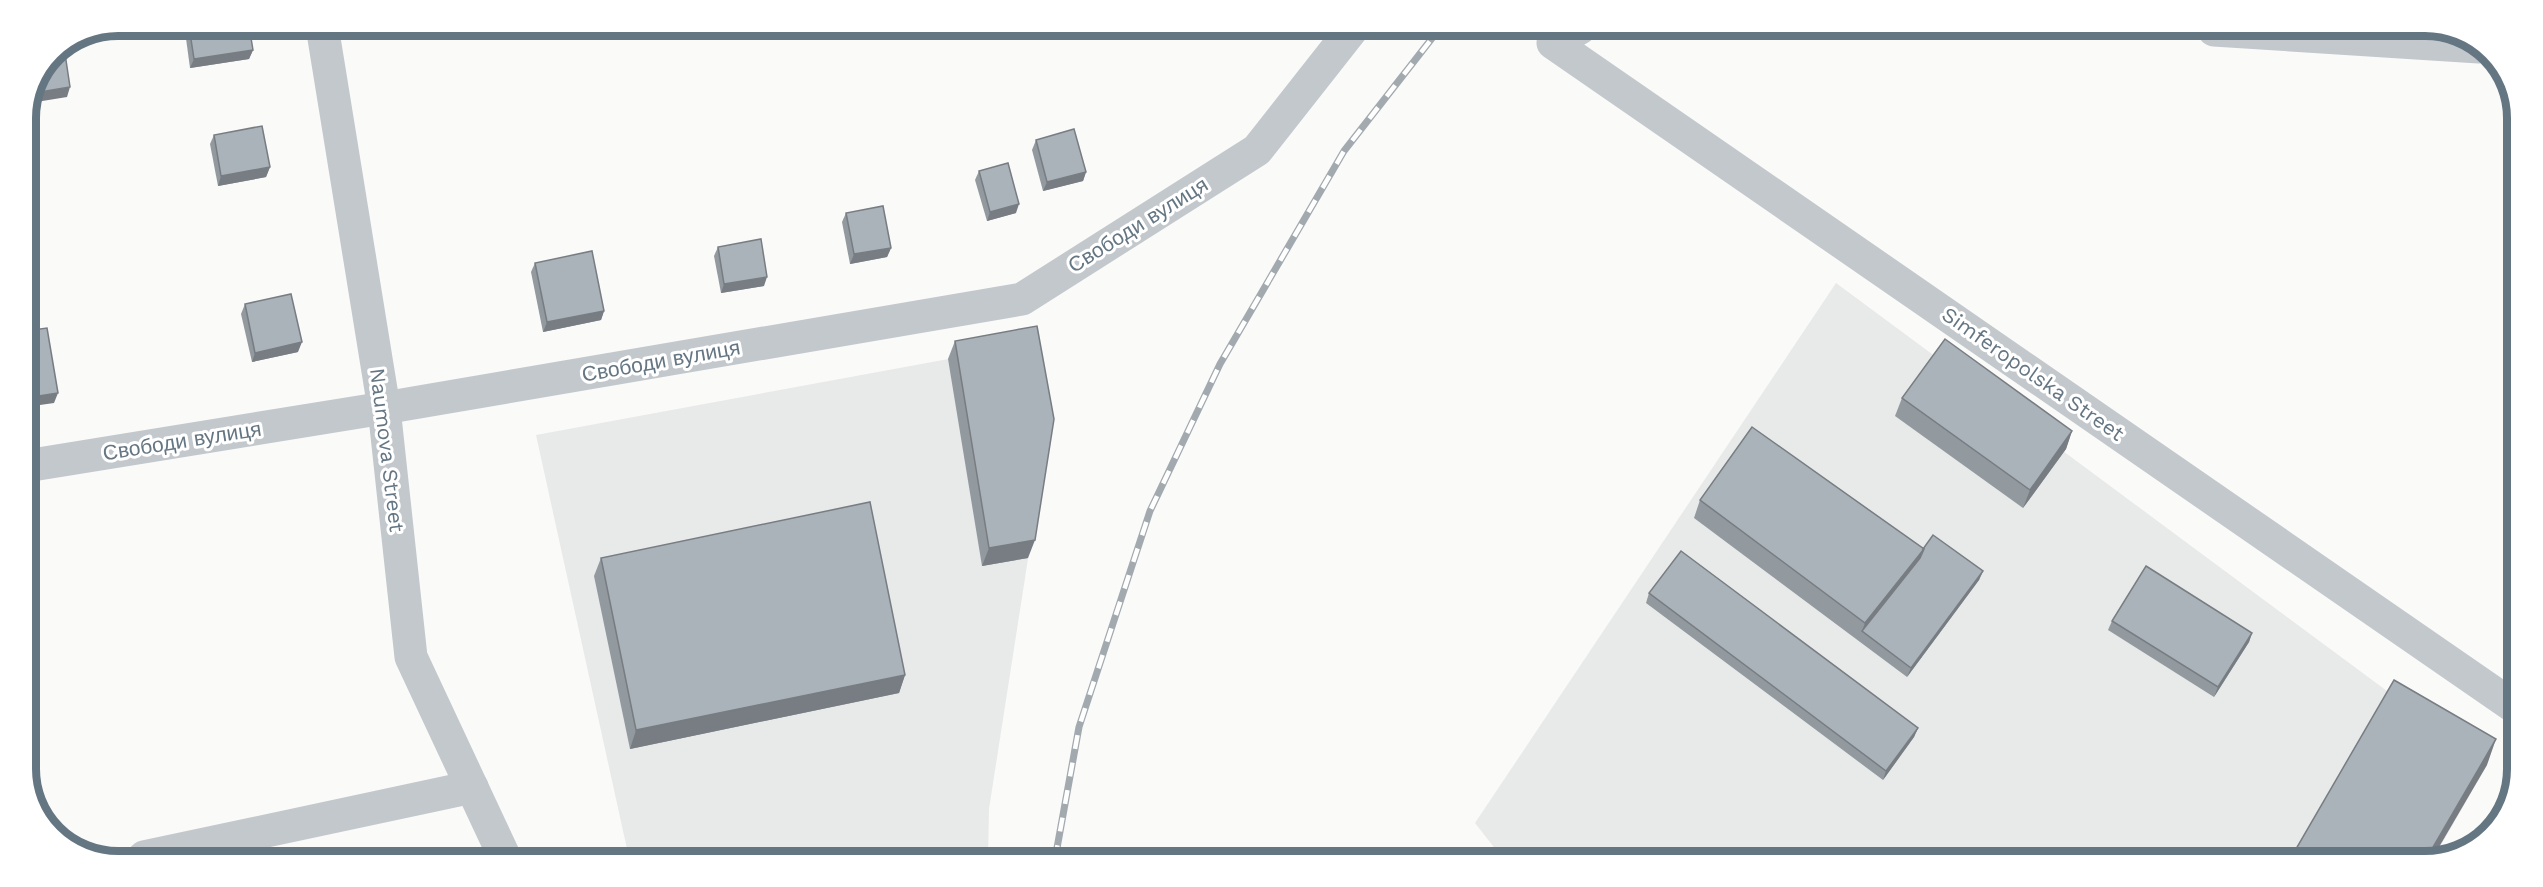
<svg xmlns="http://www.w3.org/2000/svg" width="2543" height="887" font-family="'Work Sans',sans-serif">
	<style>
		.built { fill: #e8e9e9 }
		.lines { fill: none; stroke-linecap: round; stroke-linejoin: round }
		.minor { stroke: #c3c8cc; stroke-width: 33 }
		.rail-casing { stroke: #a2aab0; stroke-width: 7 }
		.rail { stroke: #fff; stroke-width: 4.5; stroke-dasharray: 14; stroke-linecap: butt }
		.wall { fill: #929a9f }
		.shaded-wall { fill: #777d82 }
		.building { fill: #aab3b9; stroke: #777d82; stroke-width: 1.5 }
		.labels { text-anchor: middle; stroke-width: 6; stroke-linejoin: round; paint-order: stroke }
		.street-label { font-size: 21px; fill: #657683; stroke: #fff }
		.rim { fill: none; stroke: #657683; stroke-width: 8 }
	</style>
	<rect width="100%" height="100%" fill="#fafaf8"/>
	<!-- built -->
	<g class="built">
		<path d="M1836,283L2487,765L2433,859L2426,861L1504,860L1475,823Z"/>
		<path d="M1030,344L1047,437L989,809L988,859L629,858L536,435Z"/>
	</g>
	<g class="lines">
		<!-- minor -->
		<g class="minor">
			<path d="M322,26L384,408L411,657L505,858"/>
			<path d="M1580,28L1553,43L2513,706"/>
			<path d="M2214,30L2479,47"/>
			<path d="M26,466L384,408L1022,299L1257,150L1353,28"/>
			<path d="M144,857L472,787"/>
		</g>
		<!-- rail casing -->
		<g class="rail-casing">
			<path id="rail" d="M1055,859L1079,727L1150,511L1220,364L1344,151L1440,28"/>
		</g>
		<!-- rail -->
		<use href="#rail" class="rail"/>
	</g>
	<!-- wall -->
	<g class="wall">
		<path d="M187,26H249L253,50L249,59L190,68L185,31Z"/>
		<path d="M214,135L270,167L266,177L218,186L210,144Z"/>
		<path d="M1036,140L1086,172L1083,181L1043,191L1032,150Z"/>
		<path d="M979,171L1016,213L987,221L975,180Z"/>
		<path d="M846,213L891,248L887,257L850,264L842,222Z"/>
		<path d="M718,247L764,286L721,293L714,256Z"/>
		<path d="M535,263L604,311L601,320L543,332L531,272Z"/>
		<path d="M245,304L298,352L252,362L241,314Z"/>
		<path d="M955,341L1028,558L982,566L948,359Z"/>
		<path d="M1902,398L2072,431L2066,449L2023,508L1895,416Z"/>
		<path d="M1700,500L1923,549L1983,571L1979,580L1907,677L1694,518Z"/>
		<path d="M601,558L905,675L899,693L630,749L594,576Z"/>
		<path d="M1649,593L1918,728L1914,737L1883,780L1646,603Z"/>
		<path d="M2112,621L2252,633L2249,642L2214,697L2108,630Z"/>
	</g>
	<!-- shaded-wall -->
	<g class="shaded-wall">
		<path d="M253,50L249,59L190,68L194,59Z"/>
		<path d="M70,87L67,97L30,103L34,93Z"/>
		<path d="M270,167L266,177L218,186L221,176Z"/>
		<path d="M1086,172L1083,181L1043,191L1047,182Z"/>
		<path d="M1019,204L1016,213L987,221L990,212Z"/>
		<path d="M891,248L887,257L850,264L854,254Z"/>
		<path d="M767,277L764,286L721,293L724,284Z"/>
		<path d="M604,311L601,320L543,332L547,322Z"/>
		<path d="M302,342L298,352L252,362L255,353Z"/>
		<path d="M58,393L54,403L26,407V398Z"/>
		<path d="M2072,431L2066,449L2023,508L2030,490Z"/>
		<path d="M1035,540L1028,558L982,566L989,548Z"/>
		<path d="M1924,549L1917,568L1862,631L1865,623Z"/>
		<path d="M1983,571L1979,580L1907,677L1911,668Z"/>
		<path d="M2252,633L2249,642L2214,697L2218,687Z"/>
		<path d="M905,675L899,693L630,749L636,730Z"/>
		<path d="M1918,728L1914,737L1883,780L1886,771Z"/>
		<path d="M2496,739L2487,765L2432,859L2425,861Z"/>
	</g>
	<!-- building -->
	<g class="building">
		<path d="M189,26H249L253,50L194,59Z"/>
		<path d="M64,47L70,87L34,93L53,52Z"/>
		<path d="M262,126L270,167L221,176L214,135Z"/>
		<path d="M1074,129L1086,172L1047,182L1036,140Z"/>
		<path d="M1008,163L1019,204L990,212L979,171Z"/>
		<path d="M883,206L891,248L854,254L846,213Z"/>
		<path d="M761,239L767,277L724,284L718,247Z"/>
		<path d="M592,251L604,311L547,322L535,263Z"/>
		<path d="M291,294L302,342L255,353L245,304Z"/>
		<path d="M1037,326L1054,419L1035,540L989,548L955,341Z"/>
		<path d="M47,328L58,393L26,398V331Z"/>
		<path d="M1945,339L2072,431L2030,490L1902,398Z"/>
		<path d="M1752,427L1924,549L1865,623L1700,500Z"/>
		<path d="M870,502L905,675L636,730L601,558Z"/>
		<path d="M1933,535L1983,571L1911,668L1862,631L1920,558L1924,549H1923Z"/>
		<path d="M1681,551L1918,728L1886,771L1649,593Z"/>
		<path d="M2146,566L2252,633L2218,687L2112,621Z"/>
		<path d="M2394,680L2496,739L2425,861H2289Z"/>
	</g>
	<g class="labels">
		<!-- street labels -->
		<g class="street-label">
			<text transform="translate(1138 225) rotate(-32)" y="7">Свободи вулиця</text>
			<text transform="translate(661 361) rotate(-10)" y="7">Свободи вулиця</text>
			<text transform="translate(2033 374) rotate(35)" y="7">Simferopolska Street</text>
			<text transform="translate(182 441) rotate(-9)" y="7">Свободи вулиця</text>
			<text transform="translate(387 450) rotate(83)" y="7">Naumova Street</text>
		</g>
	</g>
	<!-- crop -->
	<path d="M0 0H2543V887H0ZM118 36H2425A82 82 0 0 1 2507 118V769A82 82 0 0 1 2425 851H118A82 82 0 0 1 36 769V118A82 82 0 0 1 118 36Z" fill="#fff" fill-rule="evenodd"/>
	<path class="rim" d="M118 36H2425A82 82 0 0 1 2507 118V769A82 82 0 0 1 2425 851H118A82 82 0 0 1 36 769V118A82 82 0 0 1 118 36Z"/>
</svg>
